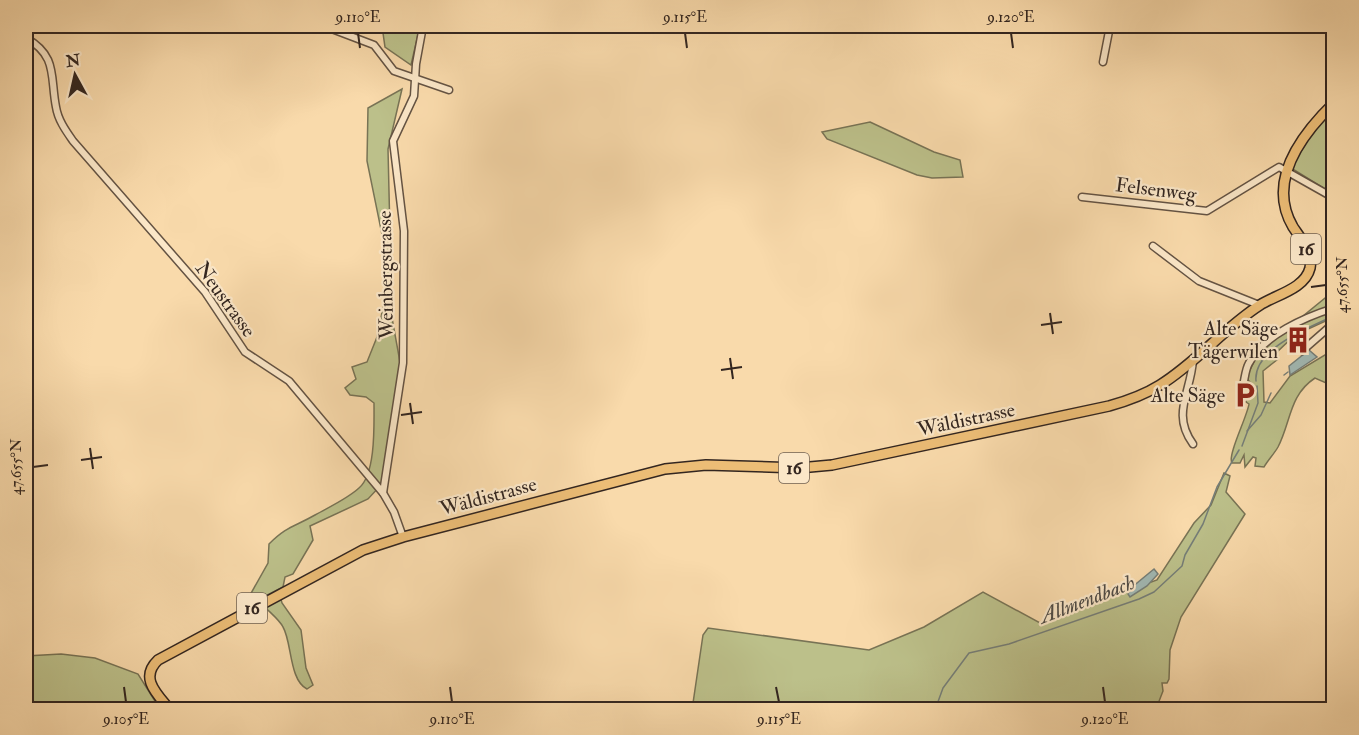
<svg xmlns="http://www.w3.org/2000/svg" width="1359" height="735" font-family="'IM FELL Double Pica',serif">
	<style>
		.green { fill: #bcc08a; stroke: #787355; stroke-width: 1.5 }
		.water { fill: #a1b8b3; stroke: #757e78; stroke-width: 1.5 }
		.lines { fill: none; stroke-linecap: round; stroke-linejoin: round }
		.stream { stroke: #757e78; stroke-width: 1.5 }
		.street-casing { stroke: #645343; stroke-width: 9 }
		.primary-casing { stroke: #332620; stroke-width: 12 }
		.street { stroke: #fbe7c8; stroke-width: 6 }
		.primary { stroke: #ecbd76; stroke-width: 9 }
		.ticks { fill: none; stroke: #332620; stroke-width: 2 }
		.labels { text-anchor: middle; stroke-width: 4.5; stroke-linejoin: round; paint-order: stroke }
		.shield { fill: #fbe7c8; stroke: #6f6052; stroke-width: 1.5 }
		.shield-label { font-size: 18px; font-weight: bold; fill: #332620 }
		.street-label { font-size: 20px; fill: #332620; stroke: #fbe7c8 }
		.poi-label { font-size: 20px; fill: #332620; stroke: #fbe7c8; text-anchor: end }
		.water-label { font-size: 21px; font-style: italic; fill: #4e4a45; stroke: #fbe7c8 }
		.neatline { fill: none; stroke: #332620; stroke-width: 2 }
		.ticks-label { font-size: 15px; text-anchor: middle; fill: #332620 }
	</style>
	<rect width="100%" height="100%" fill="#f9daab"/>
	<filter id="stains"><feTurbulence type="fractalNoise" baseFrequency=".00333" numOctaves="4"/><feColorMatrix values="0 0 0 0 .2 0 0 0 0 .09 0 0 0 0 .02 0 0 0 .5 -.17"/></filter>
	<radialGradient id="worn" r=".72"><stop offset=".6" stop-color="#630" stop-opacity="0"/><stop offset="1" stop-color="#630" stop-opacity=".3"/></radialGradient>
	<!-- green -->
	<g class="green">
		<path d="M382,26H420L411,65L385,47Z"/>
		<path d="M402,89L388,149L392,318L400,362L382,484L368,499L310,526L313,540L293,574L285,577L283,587L248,605L245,604L268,563L269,544C287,526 294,527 315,515C329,507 347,499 359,488C376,474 374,424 374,403L366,397L350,395L345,388L356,379L352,367L367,362L377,337L386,293L385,249L367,161L368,108Z"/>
		<path d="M1333,107V194L1291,168L1311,134Z"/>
		<path d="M870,122L934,152L960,160L963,177L932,178L917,175L827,139L822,132Z"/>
		<path d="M1330,294L1333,297L1325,309L1331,313L1330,319L1295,335L1275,354L1278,359L1263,371L1264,402L1270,403L1290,376L1333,350V373L1331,377L1333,386L1315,378C1289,395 1291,422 1278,447C1274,454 1268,460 1264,467L1255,466L1256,458L1253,457L1245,467L1244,455L1240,463H1232C1227,456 1247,417 1249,404L1246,402L1251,383L1246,378L1259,352Z"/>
		<path d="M1224,473L1230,476L1226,492L1245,514L1181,617L1170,650L1169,679L1167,683H1162L1163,691L1156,709L692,710L703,635L708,628L869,650L924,627L983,592L1040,623L1157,580L1194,523L1211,505Z"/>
		<path d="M280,596L282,603L301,630L306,668L313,685L307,689C289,680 292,642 283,627C279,619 269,612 263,605Z"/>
		<path d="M61,654L95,658L138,674L160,709H26V656Z"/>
	</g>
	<!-- water -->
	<g class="water">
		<path d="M1309,350L1317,357L1290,375L1289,366Z"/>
		<path d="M1154,569L1158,574L1147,586L1130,597L1128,594L1131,588Z"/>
	</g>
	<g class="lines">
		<!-- stream -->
		<g class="stream">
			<path d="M1284,375L1288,372"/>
			<path d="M1256,381C1253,350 1306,329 1329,318L1334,320"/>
			<path d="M1247,431L1261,415L1271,393"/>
			<path d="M1242,446L1258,403L1257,386"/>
			<path d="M935,710L943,688L969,653L1009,644L1139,599L1154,592L1182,566L1185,555L1203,524L1217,487L1239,450"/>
		</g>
		<!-- street casing -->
		<g class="street-casing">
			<g id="street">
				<path d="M324,26L374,45L394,71L449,90"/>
				<path d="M26,38C58,56 50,77 56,107C58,120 66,131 73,141L205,292L245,352L289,381L383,493L394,512L403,537"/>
				<path d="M1103,62L1110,26"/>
				<path d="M1082,197L1207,211L1279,167L1334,198"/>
				<path d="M1153,246L1199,281L1259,305"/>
				<path d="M1302,351L1334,323"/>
				<path d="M1193,360C1191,392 1171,414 1193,444"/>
				<path d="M1244,381C1245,376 1246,368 1249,363C1264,335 1305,317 1334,308"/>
				<path d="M383,493L403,363L404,231L393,141L414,96L416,64L423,26"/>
			</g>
		</g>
		<!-- primary casing -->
		<g class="primary-casing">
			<path id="primary" d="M170,710C157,694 139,678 158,660L363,550L403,537L665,469L706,465L799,468L832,465L1109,406C1127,401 1144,395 1160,385C1196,363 1224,328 1260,305C1275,295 1305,289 1310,268C1313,253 1301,239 1293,227C1266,181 1301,135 1334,103"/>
		</g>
		<!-- street -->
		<use href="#street" class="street"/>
		<!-- primary -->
		<use href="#primary" class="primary"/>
	</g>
	<!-- ticks -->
	<path class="ticks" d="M358,33L360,48M685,33L687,48M1011,33L1013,48M1311,287L1326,285M1050,313L1053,334M1041,325L1062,322M730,358L733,379M721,370L742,367M410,403L413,424M401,415L422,412M90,448L93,469M81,460L102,457M33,467L48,465M124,687L126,702M450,687L452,702M776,687L779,702M1103,687L1105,702"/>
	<!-- icons -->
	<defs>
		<g id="building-bare" transform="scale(2.07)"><path d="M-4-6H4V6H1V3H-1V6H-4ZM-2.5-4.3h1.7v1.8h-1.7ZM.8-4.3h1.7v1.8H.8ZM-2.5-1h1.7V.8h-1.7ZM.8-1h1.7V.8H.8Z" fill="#8f2418" stroke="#fbe7c8" stroke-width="2.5" paint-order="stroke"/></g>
		<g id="parking-bare" transform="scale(2.07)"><path d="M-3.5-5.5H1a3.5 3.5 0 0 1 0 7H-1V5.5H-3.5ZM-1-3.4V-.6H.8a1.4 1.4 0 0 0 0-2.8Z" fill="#8f2418" stroke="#fbe7c8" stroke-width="2.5" paint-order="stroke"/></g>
	</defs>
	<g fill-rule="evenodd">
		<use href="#building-bare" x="1298" y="340"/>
		<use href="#parking-bare" x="1245" y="395"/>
	</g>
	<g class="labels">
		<!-- shield labels -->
		<g class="shield">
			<rect x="1291" y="234" width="30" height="30" rx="4.5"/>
			<rect x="779" y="453" width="30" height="30" rx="4.5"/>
			<rect x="237" y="593" width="30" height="30" rx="4.5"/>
		</g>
		<g class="shield-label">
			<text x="1306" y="255">16</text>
			<text x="794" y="474">16</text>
			<text x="252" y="614">16</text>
		</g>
		<!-- street labels -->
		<g class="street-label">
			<text transform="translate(1156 189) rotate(7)" y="7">Felsenweg</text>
			<text transform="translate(385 275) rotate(-91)" y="7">Weinbergstrasse</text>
			<text transform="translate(226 299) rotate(54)" y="7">Neustrasse</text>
			<text transform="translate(966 419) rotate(-12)" y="7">Wäldistrasse</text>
			<text transform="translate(488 496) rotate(-15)" y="7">Wäldistrasse</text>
		</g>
		<!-- poi labels -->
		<g class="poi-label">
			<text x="1278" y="335">Alte Säge<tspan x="1278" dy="23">Tägerwilen</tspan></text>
			<text x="1225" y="402">Alte Säge</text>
		</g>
		<!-- water labels -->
		<g class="water-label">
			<text transform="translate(1087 599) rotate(-21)" y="7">Allmendbach</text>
		</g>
	</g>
	<!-- margin -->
	<rect width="1359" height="735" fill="none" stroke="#f9daab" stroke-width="66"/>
	<!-- north arrow -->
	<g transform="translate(75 75) rotate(352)" stroke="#fbe7c8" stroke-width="4.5" paint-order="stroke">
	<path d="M0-4.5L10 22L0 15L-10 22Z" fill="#332620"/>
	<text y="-9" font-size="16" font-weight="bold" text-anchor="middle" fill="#332620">N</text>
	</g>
	<rect x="33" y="33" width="1293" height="669" class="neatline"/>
	<g class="ticks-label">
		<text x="358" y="22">9.110°E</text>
		<text x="685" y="22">9.115°E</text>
		<text x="1011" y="22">9.120°E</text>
		<text transform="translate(1342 285) rotate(-90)" y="5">47.655°N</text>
		<text transform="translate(16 467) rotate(-90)" y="5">47.655°N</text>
		<text x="126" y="724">9.105°E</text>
		<text x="452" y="724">9.110°E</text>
		<text x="779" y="724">9.115°E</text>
		<text x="1105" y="724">9.120°E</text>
	</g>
	<rect width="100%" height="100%" filter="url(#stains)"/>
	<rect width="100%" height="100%" fill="url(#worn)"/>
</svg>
